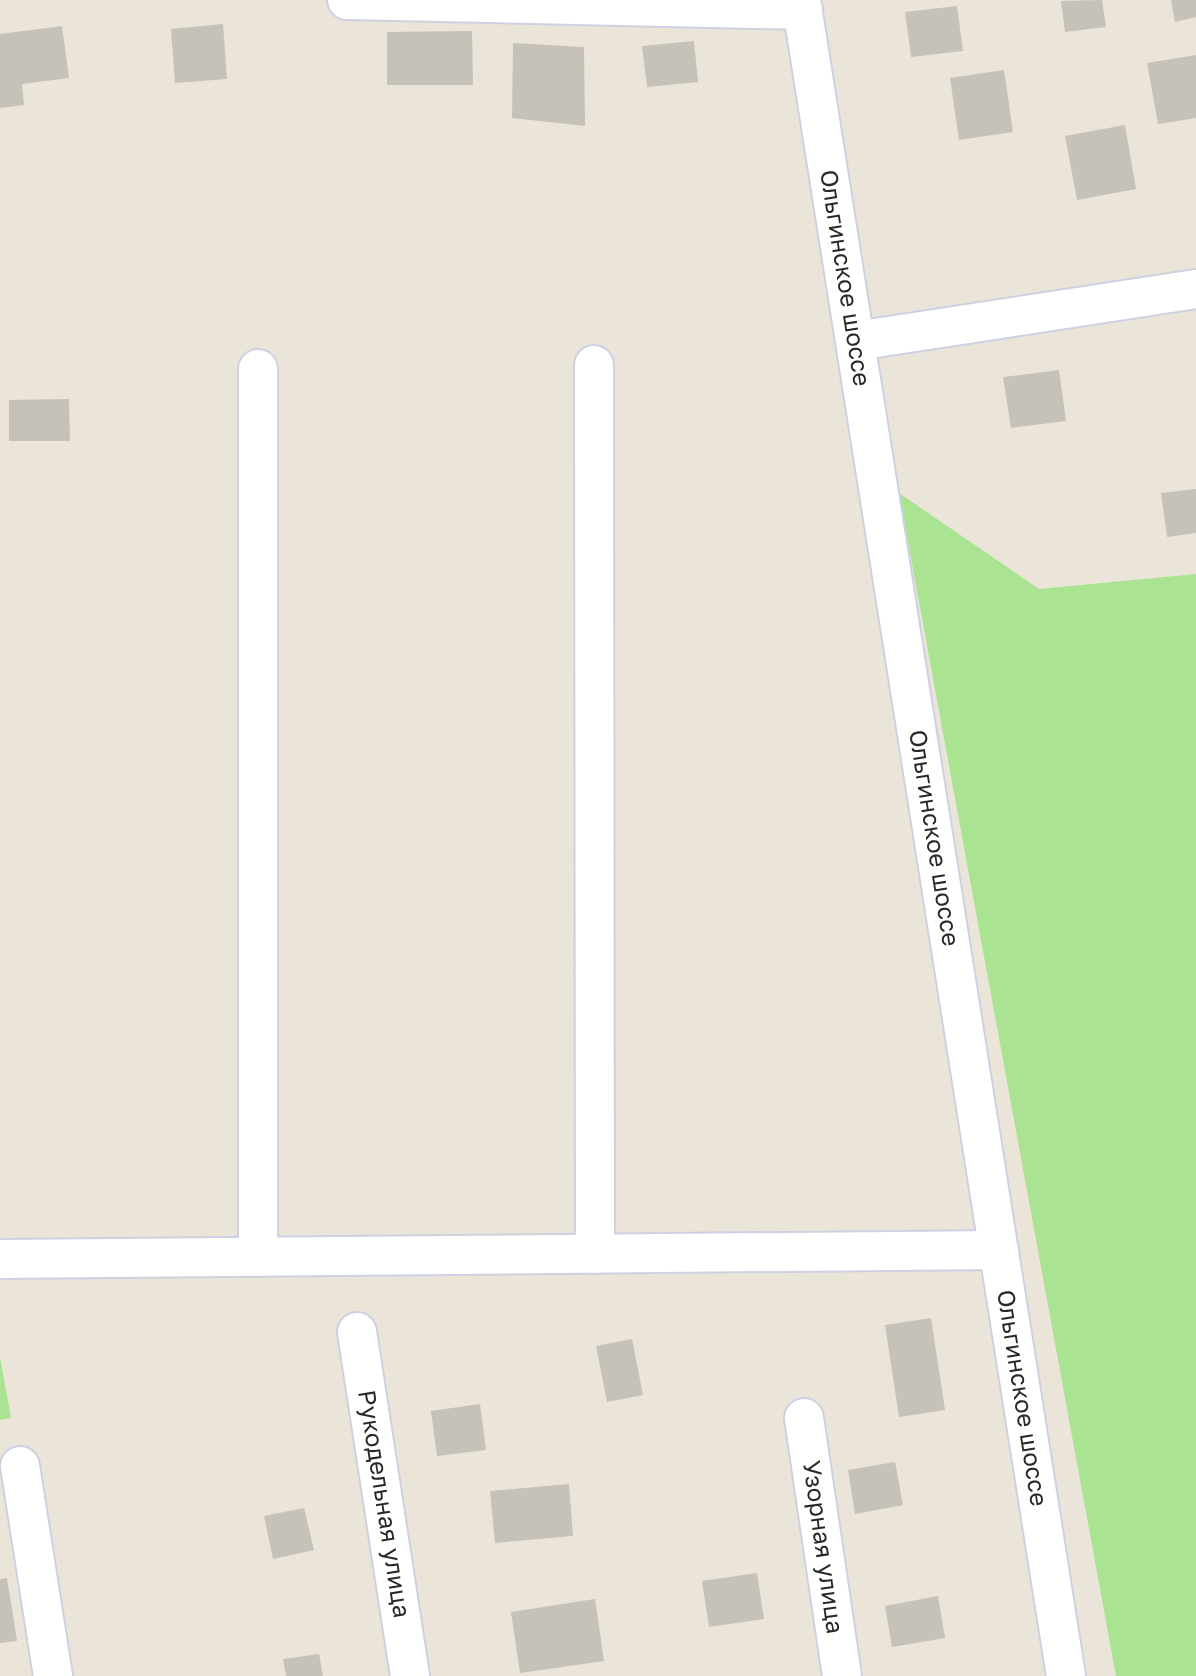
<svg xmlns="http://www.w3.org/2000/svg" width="1196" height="1676" font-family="'Golos Text',sans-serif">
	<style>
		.green { fill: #aae493 }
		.building { fill: #c6c1b9 }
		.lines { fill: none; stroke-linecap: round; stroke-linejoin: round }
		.minor-casing { stroke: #ced1e2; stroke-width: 42 }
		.minor { stroke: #fff; stroke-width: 38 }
		.labels { text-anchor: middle; stroke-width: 5; stroke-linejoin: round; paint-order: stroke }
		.street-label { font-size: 24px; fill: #282828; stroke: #fff }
	</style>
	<rect width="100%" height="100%" fill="#ebe4d9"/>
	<!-- green -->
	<g class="green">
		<path d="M899,493L1039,589L1196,574V1676H1116Z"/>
		<path d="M0,1357L11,1418L0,1420Z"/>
	</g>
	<!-- building -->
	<g class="building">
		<path d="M1102,0L1106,27L1065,32L1061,1Z"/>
		<path d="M1171,0H1196V17L1175,22Z"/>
		<path d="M957,6L963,51L911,57L905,12Z"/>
		<path d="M223,24L227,79L175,83L171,29Z"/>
		<path d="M62,26L69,78L22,84L24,105L0,108V34Z"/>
		<path d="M472,31L473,85H387V32Z"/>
		<path d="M694,41L698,82L647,87L642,46Z"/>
		<path d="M513,43L584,47L585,126L512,118Z"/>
		<path d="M1196,55V118L1158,124L1147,63Z"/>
		<path d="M1004,70L1013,132L959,140L950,78Z"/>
		<path d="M1125,125L1136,189L1077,200L1065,136Z"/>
		<path d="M1059,370L1066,421L1011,428L1003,377Z"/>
		<path d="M69,399L70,441H9V400Z"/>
		<path d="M1196,489V533L1167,537L1161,493Z"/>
		<path d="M931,1318L945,1410L899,1417L885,1325Z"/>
		<path d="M632,1339L643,1395L607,1402L596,1346Z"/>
		<path d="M480,1404L486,1450L437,1456L431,1411Z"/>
		<path d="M895,1462L903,1505L855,1514L848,1470Z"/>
		<path d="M569,1484L573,1536L495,1543L490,1491Z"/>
		<path d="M304,1508L314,1550L273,1559L264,1516Z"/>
		<path d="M757,1573L764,1619L709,1627L702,1581Z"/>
		<path d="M7,1578L17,1641L0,1643V1579Z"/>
		<path d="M938,1596L945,1638L892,1647L885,1606Z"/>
		<path d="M595,1599L604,1661L520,1673L511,1612Z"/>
		<path d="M319,1654L323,1676H286L283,1659Z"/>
	</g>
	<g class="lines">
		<!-- minor casing -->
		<g class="minor-casing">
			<g id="minor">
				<path d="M347,0L803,10"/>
				<path d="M801,0L1066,1676"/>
				<path d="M856,341L1196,289"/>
				<path d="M594,365L595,1254"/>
				<path d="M258,369V1257"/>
				<path d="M0,1259L999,1250"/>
				<path d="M357,1332L410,1676"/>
				<path d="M804,1418L842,1676"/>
				<path d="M20,1466L53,1676"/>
			</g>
		</g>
		<!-- minor -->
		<use href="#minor" class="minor"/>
	</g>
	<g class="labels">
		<!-- street labels -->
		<g class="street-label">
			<text transform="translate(845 278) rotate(81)" y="8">Ольгинское шоссе</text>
			<text transform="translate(934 838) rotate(81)" y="8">Ольгинское шоссе</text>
			<text transform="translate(1022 1398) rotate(81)" y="8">Ольгинское шоссе</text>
			<text transform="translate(384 1504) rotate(81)" y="8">Рукодельная улица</text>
			<text transform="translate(823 1547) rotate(82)" y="8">Узорная улица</text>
		</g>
	</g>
</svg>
